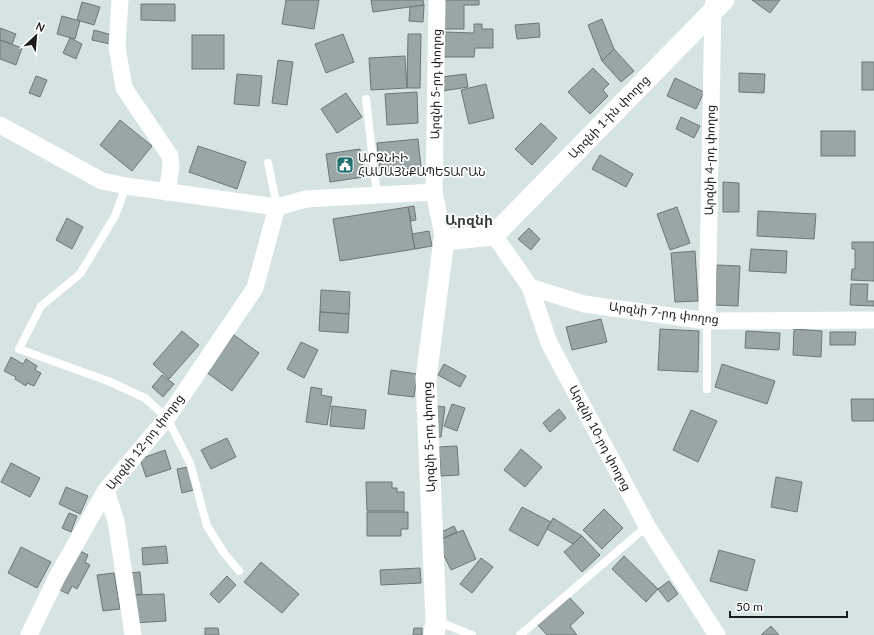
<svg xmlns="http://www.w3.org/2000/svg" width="874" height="635" font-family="Lato,'Noto Sans Armenian',sans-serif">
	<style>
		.building { fill: #9aa6a6; stroke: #6b7777 }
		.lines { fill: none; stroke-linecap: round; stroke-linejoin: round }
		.service { stroke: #fff; stroke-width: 8 }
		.minor { stroke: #fff; stroke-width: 17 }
		.tertiary { stroke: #fff; stroke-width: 21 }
		.labels { text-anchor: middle; stroke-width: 3.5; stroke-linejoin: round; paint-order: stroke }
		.street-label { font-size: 12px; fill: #191d1d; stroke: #fff }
		.poi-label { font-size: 12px; fill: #191d1d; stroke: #fff; text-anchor: start }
		.quarter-label { font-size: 14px; font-weight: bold; fill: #303b3a; stroke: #fff }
	</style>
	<rect width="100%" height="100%" fill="#d6e3e3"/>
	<!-- building -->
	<g class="building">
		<path d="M286,0H319L314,29L282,24Z"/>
		<path d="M371,0H423L424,5L373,12Z"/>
		<path d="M440,0H479V5H464V29H439Z"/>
		<path d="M752,0H780L770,13Z"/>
		<path d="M82,2L100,7L94,25L77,20Z"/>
		<path d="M141,4H175V21L141,20Z"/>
		<path d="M424,5L423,22L409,21L410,7Z"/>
		<path d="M62,16L80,21L75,39L57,34Z"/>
		<path d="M602,19L614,49L602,61L588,25Z"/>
		<path d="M539,23L540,37L517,39L515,25Z"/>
		<path d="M474,24H482V29H493V48H475L474,57H442L443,32L474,33Z"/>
		<path d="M0,28L16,34L12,44L0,40Z"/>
		<path d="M94,30L112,35L110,44L92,40Z"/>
		<path d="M343,34L354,62L326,73L315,44Z"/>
		<path d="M408,34H421L420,88H407Z"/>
		<rect x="192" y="35" width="32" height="34"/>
		<path d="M70,38L82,44L76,59L63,53Z"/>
		<path d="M0,40L22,48L16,65L0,59Z"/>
		<path d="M614,49L634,71L621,82L602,61Z"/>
		<path d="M405,56L407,88L371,90L369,58Z"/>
		<path d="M278,60L293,62L287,105L272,103Z"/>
		<rect x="862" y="62" width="12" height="28"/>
		<path d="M593,68L609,84L603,90L608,96L590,114L568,92Z"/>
		<path d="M739,73L765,74L764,93L739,92Z"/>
		<path d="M237,74L262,76L259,106L234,104Z"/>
		<path d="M466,74L468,87L443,91L441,77Z"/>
		<path d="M36,76L47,80L40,97L29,93Z"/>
		<path d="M675,78L704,92L696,109L667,96Z"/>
		<path d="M486,84L494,118L469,124L461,90Z"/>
		<path d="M417,92L418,123L387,125L385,94Z"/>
		<path d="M346,93L362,117L337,133L321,109Z"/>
		<path d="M681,117L700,126L694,138L676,129Z"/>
		<path d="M120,120L152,146L132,171L100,145Z"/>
		<path d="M541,123L557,138L532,165L515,149Z"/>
		<rect x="821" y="131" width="34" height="25"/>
		<path d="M418,139L421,167L380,172L377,143Z"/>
		<path d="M198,146L246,162L237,189L189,172Z"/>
		<path d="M360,149L364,177L330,182L326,154Z"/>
		<path d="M600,155L633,174L626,187L592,169Z"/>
		<path d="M723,182L739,183V212H723Z"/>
		<path d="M414,206L416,220L411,221L408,207Z"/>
		<path d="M408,207L415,249L340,261L333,219Z"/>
		<path d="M677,207L690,243L670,250L657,214Z"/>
		<path d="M758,211L816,214L814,239L757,236Z"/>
		<path d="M67,218L83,227L72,249L56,240Z"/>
		<path d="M529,228L540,239L531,250L518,239Z"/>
		<path d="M429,231L432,246L415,249L412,234Z"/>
		<path d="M852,242H874V281L851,280L852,269H855V249H852Z"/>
		<path d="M751,249L787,251L786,273L749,271Z"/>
		<path d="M695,251L698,301L675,302L671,253Z"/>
		<path d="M717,265L740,266L738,306L715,305Z"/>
		<path d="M851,284H868L867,301H874V306L850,305Z"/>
		<path d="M321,290L350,292L349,314L320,312Z"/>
		<path d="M320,312L349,314L348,333L319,331Z"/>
		<path d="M601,319L607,342L572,350L566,327Z"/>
		<path d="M660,329L699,331L698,372L658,370Z"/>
		<path d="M794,329L822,331L821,357L793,355Z"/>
		<path d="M182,331L199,345L169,379L153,364Z"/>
		<path d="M746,331L780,333L779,350L745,348Z"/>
		<path d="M830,332H856L855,345H830Z"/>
		<path d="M234,335L259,353L232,391L206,372Z"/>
		<path d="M301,342L318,350L304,378L287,369Z"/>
		<path d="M11,357L23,364L26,359L37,366L35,370L41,373L34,386L27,383L26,386L15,379L16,377L4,371Z"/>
		<path d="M444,364L466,376L460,387L438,375Z"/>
		<path d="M722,364L775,381L767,404L715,387Z"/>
		<path d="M391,370L417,374L414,397L388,394Z"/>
		<path d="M162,375L174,384L163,397L152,387Z"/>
		<path d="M311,387L322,389L321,395L332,397L327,425L306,422Z"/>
		<path d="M851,399H874V421H852Z"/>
		<path d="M452,404L465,408L457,431L444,426Z"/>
		<path d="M332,406L366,410L364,429L330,426Z"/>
		<path d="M437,406L445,407L441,437H434Z"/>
		<path d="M559,409L566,418L550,432L543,423Z"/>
		<path d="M691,410L717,421L698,462L673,450Z"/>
		<path d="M227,438L236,457L211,469L201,450Z"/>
		<path d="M457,446L459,475L441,476L439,447Z"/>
		<path d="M521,449L542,467L525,487L504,470Z"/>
		<path d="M165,450L171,469L146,477L140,459Z"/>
		<path d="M11,463L40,478L30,497L1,482Z"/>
		<path d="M188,467L194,490L182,493L177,469Z"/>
		<path d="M776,477L802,482L797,512L771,507Z"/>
		<path d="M366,482H392V488H397V492H404V511H367Z"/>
		<path d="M66,487L88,496L80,514L59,504Z"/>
		<path d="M522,507L551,522L538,546L509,530Z"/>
		<path d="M604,509L623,528L602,549L583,530Z"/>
		<path d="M367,512H408V529H401V536H367Z"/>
		<path d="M69,513L77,516L71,532L62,528Z"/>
		<path d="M553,518L582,536L573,544L547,529Z"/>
		<path d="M454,526L457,532L437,541L435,535Z"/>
		<path d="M463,530L476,559L451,570L437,541Z"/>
		<path d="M582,536L600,555L582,572L564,552Z"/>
		<path d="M166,546L168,563L143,565L142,548Z"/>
		<path d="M21,547L51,562L37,588L8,573Z"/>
		<path d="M78,550L88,555L85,562L90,565L77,589L72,586L68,594L58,589Z"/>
		<path d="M719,550L755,560L747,591L710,581Z"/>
		<path d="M624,556L658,589L646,602L612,569Z"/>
		<path d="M481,558L493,567L472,593L460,584Z"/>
		<path d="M261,562L299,594L282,613L244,582Z"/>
		<path d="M420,568L421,583L381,585L380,570Z"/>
		<path d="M140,572L142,594L131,595L128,573Z"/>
		<path d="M114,573L120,609L103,611L97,575Z"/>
		<path d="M227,576L236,585L219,603L210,594Z"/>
		<path d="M669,581L678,594L668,602L658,589Z"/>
		<path d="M164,594L166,621L132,623L131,595Z"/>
		<path d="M568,596L584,613L570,626L577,635H547L537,624Z"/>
		<path d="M771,626L779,635H761Z"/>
		<path d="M205,628H218L219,635H205Z"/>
		<path d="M414,628H422V635H413Z"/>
	</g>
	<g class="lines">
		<!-- service -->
		<g class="service">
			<path d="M366,99L377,195"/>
			<path d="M268,163L277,207"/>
			<path d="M126,186L115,216L80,274L41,306L19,349L108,381L145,398L167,418L190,463L207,526L224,553L239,571"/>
			<path d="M707,389V321"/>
			<path d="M437,621L472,635"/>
			<path d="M520,635L647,526"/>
		</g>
		<!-- minor -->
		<g class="minor">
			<path d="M120,0L117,47L124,88L170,156L171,167L167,192"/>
			<path d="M437,0L434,192L444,240"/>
			<path d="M0,125L102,181L126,186L277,207L306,199L434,192"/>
			<path d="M494,235L530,287L549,343L647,526L717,635"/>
			<path d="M530,287L584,304L707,321L874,320"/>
			<path d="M707,321L713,5"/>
			<path d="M106,490L116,521L133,635"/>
			<path d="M29,635L57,577L106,490L167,418L255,288L277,207"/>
		</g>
		<!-- tertiary -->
		<path class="tertiary" d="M434,635L436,620L426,378L444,240L494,235L724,0"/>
	</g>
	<!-- icons -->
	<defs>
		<g id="civic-square" transform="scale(0.9)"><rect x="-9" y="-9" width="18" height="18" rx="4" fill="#236e6e" stroke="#fff"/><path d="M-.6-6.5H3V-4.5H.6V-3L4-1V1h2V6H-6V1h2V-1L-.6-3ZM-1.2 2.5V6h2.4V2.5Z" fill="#fff"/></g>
	</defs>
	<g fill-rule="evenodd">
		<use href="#civic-square" x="345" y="165"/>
	</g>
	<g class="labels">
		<!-- street labels -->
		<g class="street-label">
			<text transform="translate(436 84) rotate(-89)" y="4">Արզնի 5-րդ փողոց</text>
			<text transform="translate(609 117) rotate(-46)" y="4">Արզնի 1-ին փողոց</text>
			<text transform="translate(710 160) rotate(-89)" y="4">Արզնի 4-րդ փողոց</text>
			<text transform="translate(664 313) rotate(7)" y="4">Արզնի 7-րդ փողոց</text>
			<text transform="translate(429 437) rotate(-92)" y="4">Արզնի 5-րդ փողոց</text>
			<text transform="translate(600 438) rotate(62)" y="4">Արզնի 10-րդ փողոց</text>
			<text transform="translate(145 442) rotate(-52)" y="4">Արզնի 12-րդ փողոց</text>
		</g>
		<!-- poi labels -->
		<g class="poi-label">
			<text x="358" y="162">ԱՐԶՆԻԻ<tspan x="358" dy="14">ՀԱՄԱՅՆՔԱՊԵՏԱՐԱՆ</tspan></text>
		</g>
		<!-- quarter labels -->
		<g class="quarter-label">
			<text x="469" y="225">Արզնի</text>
		</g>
	</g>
	<!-- north arrow -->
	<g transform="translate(36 36) rotate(26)" stroke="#ffffff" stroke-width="3" paint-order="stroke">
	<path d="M0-3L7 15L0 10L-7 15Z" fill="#191d1d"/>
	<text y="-6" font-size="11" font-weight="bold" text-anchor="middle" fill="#191d1d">N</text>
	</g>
	<!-- scale -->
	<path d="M730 611v6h117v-6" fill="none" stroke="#191d1d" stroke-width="2"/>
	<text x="736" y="611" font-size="12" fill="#191d1d" stroke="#ffffff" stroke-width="3" paint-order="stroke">50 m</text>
</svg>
